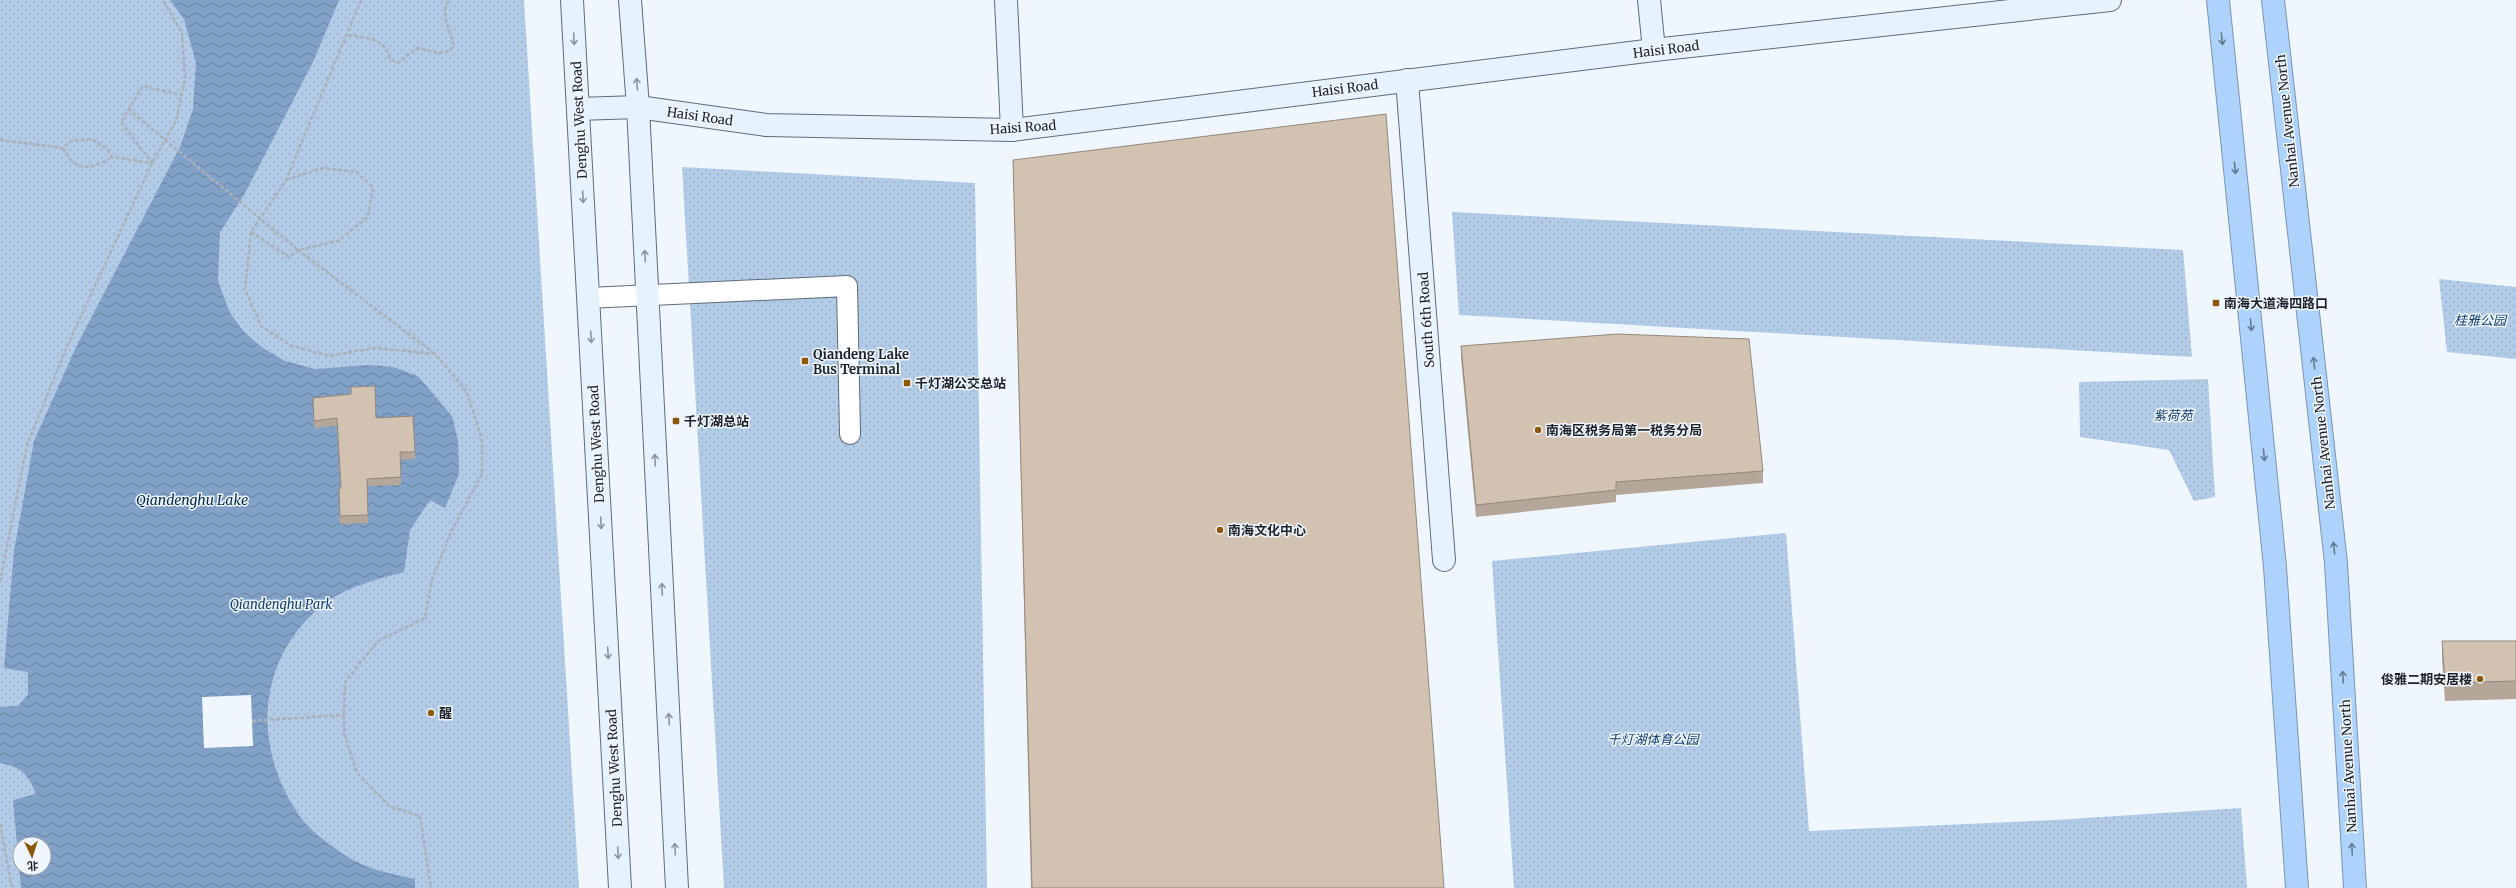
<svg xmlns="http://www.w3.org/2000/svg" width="2516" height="888" font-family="Merriweather,'Noto Sans SC',serif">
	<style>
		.park { fill: url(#park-dots); fill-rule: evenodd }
		.water { fill: url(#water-waves); fill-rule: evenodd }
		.pier { fill: #f0f6fd }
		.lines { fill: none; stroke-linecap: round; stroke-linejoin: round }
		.street-casing { stroke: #5f6b7a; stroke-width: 22 }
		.secondary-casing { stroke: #5f6b7a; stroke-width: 24 }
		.highway-casing { stroke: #7b94b1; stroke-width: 24 }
		.path { stroke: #abb1b8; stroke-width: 2.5; stroke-dasharray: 4 2; stroke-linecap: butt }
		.street { stroke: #fff; stroke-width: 20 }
		.secondary { stroke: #e6f2fe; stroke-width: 22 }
		.highway { stroke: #add2fb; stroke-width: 22 }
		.path-bridge { stroke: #abb1b8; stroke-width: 2.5; stroke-dasharray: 4 2; stroke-linecap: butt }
		.wall { fill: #b4a799 }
		.building { fill: #d1c2b2; stroke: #92887d }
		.oneway { stroke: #8c949e }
		.oneway2 { stroke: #657a92 }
		.poi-dot { fill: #8d5808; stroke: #f0f6fd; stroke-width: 1.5 }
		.labels { text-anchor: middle; stroke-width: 3; stroke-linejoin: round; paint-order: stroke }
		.street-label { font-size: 13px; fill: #1d2228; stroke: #f0f6fd }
		.poi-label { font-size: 13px; font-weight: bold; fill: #1d2228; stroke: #f0f6fd; text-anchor: start }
		.park-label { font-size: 13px; font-style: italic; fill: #0e3f6e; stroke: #f0f6fd }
		.water-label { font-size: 14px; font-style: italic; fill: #062a4d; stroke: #f0f6fd }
	</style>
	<defs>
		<pattern id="park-dots" width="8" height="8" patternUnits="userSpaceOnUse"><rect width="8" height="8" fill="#b2cbe7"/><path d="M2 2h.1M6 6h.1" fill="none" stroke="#99aec6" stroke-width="1.8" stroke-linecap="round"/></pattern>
		<pattern id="water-waves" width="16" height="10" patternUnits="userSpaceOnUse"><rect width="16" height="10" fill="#81a1c6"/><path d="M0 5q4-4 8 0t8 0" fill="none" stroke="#6983a1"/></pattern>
	</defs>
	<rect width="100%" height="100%" fill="#f0f6fd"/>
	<!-- park -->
	<g class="park">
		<path d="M0,0H524L579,888H0ZM20,844H44V868H20Z"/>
		<path d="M682,167L975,183L987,888H724Z"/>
		<path d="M1452,212L2183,250L2192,357L1459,315Z"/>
		<path d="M2439,279L2516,287V359L2447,352Z"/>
		<path d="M2208,379L2215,497L2194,501L2169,450L2080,437L2079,382Z"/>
		<path d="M1786,533L1809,831L2055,820L2241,808L2247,888H1514L1492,561Z"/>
	</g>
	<!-- water -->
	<path class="water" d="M170,0H339L313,62L244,195L220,232L218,281L230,313L245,333L263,348L285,361L315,369L370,365L393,367L418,376L452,416L458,441L459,474L445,508L430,500L410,530L404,572C381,578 344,588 325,603C259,655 251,740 295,809C306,828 328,844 346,856C366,869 392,874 415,879V888H21L13,800L36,794C28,774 22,767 0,763V707L18,706L28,694V672L4,668L14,551L34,441L76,347L180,147L193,109L196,63L184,19ZM20,844H44V868H20Z"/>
	<!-- pier -->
	<path class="pier" d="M251,695L253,746L204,748L202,697Z"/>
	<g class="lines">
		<!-- street casing -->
		<g class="street-casing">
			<path id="street" d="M588,298L847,286L850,434"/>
		</g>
		<!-- secondary casing -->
		<g class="secondary-casing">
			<g id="secondary">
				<path d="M572,0L620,888"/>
				<path d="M630,0L638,107L677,888"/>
				<path d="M1006,0L1012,130"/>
				<path d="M1649,0L1654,50"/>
				<path d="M1407,80L1444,560"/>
				<path d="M578,109L638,107L766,125L1012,130L1654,50L2110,0"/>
			</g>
		</g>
		<!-- highway casing -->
		<g class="highway-casing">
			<g id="highway">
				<path d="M2218,0L2275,567L2297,888"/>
				<path d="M2273,0L2336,563L2355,888"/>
			</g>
		</g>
		<!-- path -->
		<g class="path">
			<path d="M361,0L286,180L251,232L245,289L261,326L292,346L329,356L374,348L435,354L467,392L482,441V474L451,532L432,580L425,618L378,641L345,682L344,715V733L357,773L389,806L420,816L431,888"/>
			<path d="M348,35C368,39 384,37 390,59L398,63L417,48C432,50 442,59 454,46C451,31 438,13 450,0"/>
			<path d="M0,140L63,148L71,141L92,139L107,149L112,157L152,163L121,122L143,86L181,95"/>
			<path d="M63,148C76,173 90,170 112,157"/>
			<path d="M286,180L323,168L356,172L373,187L368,217L338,241L298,250L435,354"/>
			<path d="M251,232L289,257L298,250"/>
			<path d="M0,582L27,445L68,344L152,163L176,121L185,79L182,33L163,0"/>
			<path d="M252,721L344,715"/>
			<path d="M0,824L12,888"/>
		</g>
		<!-- street -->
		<use href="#street" class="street"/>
		<!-- secondary -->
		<use href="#secondary" class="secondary"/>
		<!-- highway -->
		<use href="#highway" class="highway"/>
		<!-- path-bridge -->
		<path class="path-bridge" d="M128,109L298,250"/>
	</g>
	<!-- wall -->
	<g class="wall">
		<path d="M1013,160L1444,888H1031Z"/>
		<path d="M1461,346L1763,471V483L1616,495V502L1476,517L1461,358Z"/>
		<path d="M351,387L376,418L415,452V459L400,460L401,485L367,486L368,523L340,524L339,488H341L337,426L314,428L313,398L351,394Z"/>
		<path d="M2442,641H2516V699L2445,701L2442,659Z"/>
	</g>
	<!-- building -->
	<g class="building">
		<path d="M1386,114L1444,888H1032L1013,160Z"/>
		<path d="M1617,334L1749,339L1763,471L1616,482V490L1476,505L1461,346Z"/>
		<path d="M375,386L376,418L413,416L415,452H400L401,477L367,479L368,515L340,516L339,488H341L337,418L314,421L313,398L351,394V387Z"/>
		<path d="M2442,641H2516V681L2445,683Z"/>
	</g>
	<!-- one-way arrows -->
	<defs><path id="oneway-shaft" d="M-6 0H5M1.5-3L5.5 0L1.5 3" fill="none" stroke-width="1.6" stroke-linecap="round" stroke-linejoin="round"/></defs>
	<g class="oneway">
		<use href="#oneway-shaft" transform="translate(574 39) rotate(87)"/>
		<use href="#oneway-shaft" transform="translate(637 84) rotate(-94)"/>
		<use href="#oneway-shaft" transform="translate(583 197) rotate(87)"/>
		<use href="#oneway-shaft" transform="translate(645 256) rotate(-93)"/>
		<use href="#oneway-shaft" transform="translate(591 337) rotate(87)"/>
		<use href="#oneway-shaft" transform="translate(655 460) rotate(-93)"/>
		<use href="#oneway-shaft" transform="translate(601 523) rotate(87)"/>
		<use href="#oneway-shaft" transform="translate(662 589) rotate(-93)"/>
		<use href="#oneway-shaft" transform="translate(608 653) rotate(87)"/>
		<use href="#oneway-shaft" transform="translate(669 719) rotate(-93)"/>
		<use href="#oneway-shaft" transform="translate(675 849) rotate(-93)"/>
		<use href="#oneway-shaft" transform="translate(618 853) rotate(87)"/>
	</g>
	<g class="oneway2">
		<use href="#oneway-shaft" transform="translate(2222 39) rotate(84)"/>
		<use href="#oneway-shaft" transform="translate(2235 168) rotate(84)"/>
		<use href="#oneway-shaft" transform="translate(2251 325) rotate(84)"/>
		<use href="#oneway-shaft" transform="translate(2314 363) rotate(-96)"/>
		<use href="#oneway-shaft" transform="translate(2264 455) rotate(84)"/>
		<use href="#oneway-shaft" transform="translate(2334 548) rotate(-96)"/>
		<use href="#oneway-shaft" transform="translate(2343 677) rotate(-93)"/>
		<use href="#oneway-shaft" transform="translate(2352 849) rotate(-93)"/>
	</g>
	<!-- markers -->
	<g class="poi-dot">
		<rect x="2212" y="299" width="8" height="8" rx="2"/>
		<rect x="801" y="357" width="8" height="8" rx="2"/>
		<rect x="903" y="379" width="8" height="8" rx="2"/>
		<rect x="672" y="417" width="8" height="8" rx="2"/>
		<circle cx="1538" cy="430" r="4"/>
		<circle cx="1220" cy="530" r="4"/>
		<circle cx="2480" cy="679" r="4"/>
		<circle cx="431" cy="713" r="4"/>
	</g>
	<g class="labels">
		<!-- street labels -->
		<g class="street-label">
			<text transform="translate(1666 49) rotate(-7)" y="5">Haisi Road</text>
			<text transform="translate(1345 88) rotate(-7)" y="5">Haisi Road</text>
			<text transform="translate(700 116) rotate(8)" y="5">Haisi Road</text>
			<text transform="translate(579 120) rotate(-93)" y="5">Denghu West Road</text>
			<text transform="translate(2287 121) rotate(-96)" y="5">Nanhai Avenue North</text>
			<text transform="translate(1023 127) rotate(-4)" y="5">Haisi Road</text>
			<text transform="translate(1426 320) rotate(-94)" y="5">South 6th Road</text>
			<text transform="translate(2323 443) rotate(-96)" y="5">Nanhai Avenue North</text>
			<text transform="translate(596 444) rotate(-93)" y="5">Denghu West Road</text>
			<text transform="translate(2348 766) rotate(-93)" y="5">Nanhai Avenue North</text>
			<text transform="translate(614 768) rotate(-93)" y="5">Denghu West Road</text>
		</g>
		<!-- poi labels -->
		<g class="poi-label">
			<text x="2224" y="308">南海大道海四路口</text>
			<text x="813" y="359">Qiandeng Lake<tspan x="813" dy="15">Bus Terminal</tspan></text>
			<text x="915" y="388">千灯湖公交总站</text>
			<text x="684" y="426">千灯湖总站</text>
			<text x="1546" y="435">南海区税务局第一税务分局</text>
			<text x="1228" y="535">南海文化中心</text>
			<text x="2472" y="684" text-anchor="end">俊雅二期安居楼</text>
			<text x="439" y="718">醒</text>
		</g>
		<!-- park labels -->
		<g class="park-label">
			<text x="2480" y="325">桂雅公园</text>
			<text x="2173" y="420">紫荷苑</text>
			<text x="281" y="609">Qiandenghu Park</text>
			<text x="1653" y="744">千灯湖体育公园</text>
		</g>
		<!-- water labels -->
		<g class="water-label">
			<text x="192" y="505">Qiandenghu Lake</text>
		</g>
	</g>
	<!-- north arrow -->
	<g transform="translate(32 856) rotate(176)"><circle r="19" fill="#f0f6fd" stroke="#9ca1a8"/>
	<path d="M0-3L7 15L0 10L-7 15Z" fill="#8d5808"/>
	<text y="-6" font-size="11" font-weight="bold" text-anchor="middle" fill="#1d2228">北</text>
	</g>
</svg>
